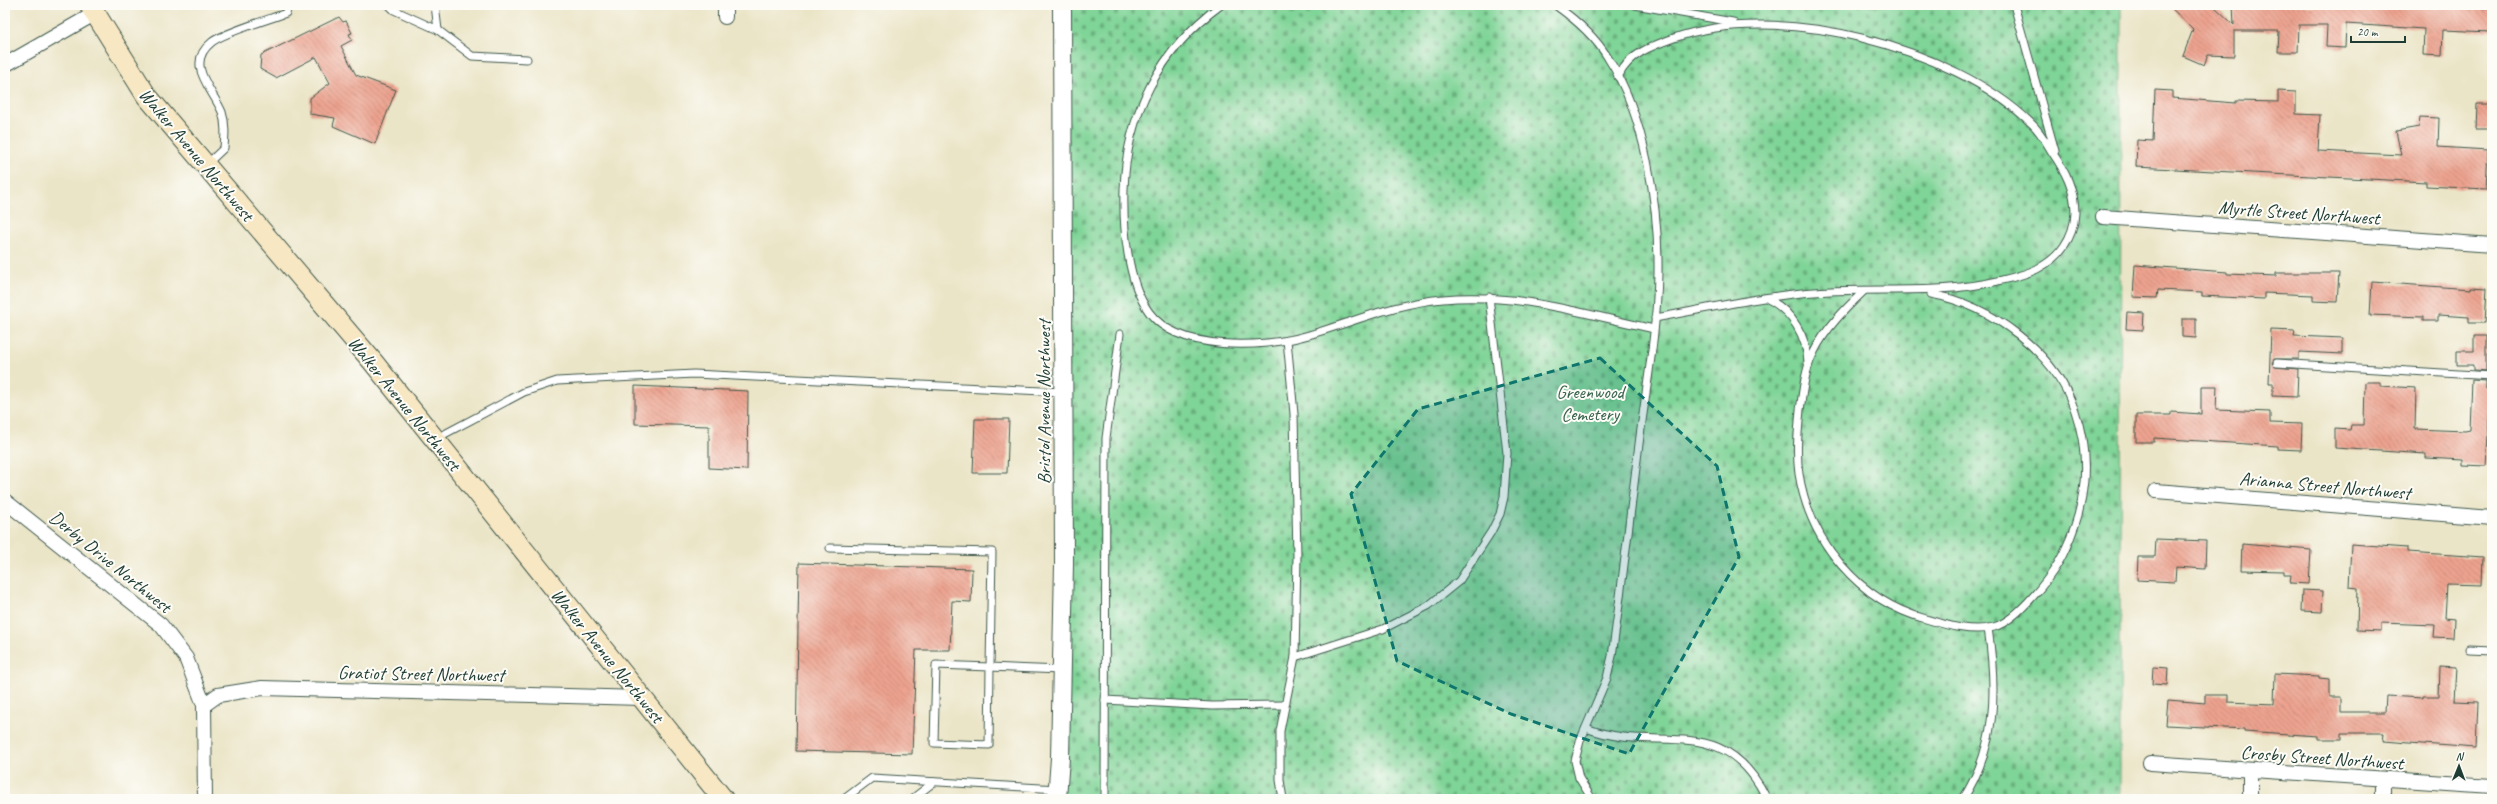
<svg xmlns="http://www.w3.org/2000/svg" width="2497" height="804" font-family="Caveat,sans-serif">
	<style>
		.cemetery { fill: url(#cemetery-stones); stroke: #4f8866 }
		.building { fill: url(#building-back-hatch) }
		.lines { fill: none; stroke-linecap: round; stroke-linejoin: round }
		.service-casing { stroke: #3e564a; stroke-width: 9 }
		.minor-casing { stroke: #3e564a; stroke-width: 16 }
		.tertiary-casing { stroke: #3e564a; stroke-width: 20 }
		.secondary-casing { stroke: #3e564a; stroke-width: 22 }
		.service { stroke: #fff; stroke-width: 7 }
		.minor { stroke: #fff; stroke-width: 14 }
		.tertiary { stroke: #fff; stroke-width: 18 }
		.secondary { stroke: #f8e7c3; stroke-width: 20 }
		.marked { fill: #0f766e; fill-opacity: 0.2; stroke: #0f766e; stroke-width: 3; stroke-dasharray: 8 5; stroke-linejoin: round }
		.labels { text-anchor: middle; stroke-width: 4; stroke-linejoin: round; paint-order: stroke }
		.street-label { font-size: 19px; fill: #1f3d34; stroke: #fdfcf7 }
		.park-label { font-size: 19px; fill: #37634d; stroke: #fdfcf7 }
	</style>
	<defs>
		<pattern id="cemetery-stones" width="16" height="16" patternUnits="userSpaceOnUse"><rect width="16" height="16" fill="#7fd497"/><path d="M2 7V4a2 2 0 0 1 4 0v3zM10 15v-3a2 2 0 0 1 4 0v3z" fill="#67ad7c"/></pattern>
		<pattern id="building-back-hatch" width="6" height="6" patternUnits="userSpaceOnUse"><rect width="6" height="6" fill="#eda38f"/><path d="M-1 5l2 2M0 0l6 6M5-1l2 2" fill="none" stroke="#bf8676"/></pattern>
	</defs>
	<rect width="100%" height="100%" fill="#fdfcf7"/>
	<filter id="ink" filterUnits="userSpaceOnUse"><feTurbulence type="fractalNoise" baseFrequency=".025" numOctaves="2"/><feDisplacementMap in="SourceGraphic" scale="8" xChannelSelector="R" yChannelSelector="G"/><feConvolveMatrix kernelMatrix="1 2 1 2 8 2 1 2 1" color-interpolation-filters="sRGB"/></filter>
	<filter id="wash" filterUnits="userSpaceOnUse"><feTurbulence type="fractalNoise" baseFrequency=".012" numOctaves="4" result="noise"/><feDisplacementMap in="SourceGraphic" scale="16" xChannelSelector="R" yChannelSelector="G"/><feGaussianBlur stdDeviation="0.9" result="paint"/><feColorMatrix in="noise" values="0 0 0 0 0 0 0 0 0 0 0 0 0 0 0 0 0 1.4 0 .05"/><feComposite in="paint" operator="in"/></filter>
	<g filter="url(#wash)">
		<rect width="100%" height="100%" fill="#ebe5c8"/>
		<!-- cemetery -->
		<path class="cemetery" d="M1066,5H2121L2120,799H1060Z"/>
		<g id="blocks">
			<!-- building -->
			<g class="building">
				<path d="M2168,5H2213L2234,25L2233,5H2470V7L2492,8V32L2443,30L2442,56L2423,55L2424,29L2346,24L2345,48L2326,47L2327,25H2299L2298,52H2278L2279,31H2234V56L2208,55L2204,65L2183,56L2193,29Z"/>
				<path d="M339,17L343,22L346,21L352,33L349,34L352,40L341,46L356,75L396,90L375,144L333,126L335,118L310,114V98L330,83L316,57L276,78L260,69L261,55Z"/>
				<path d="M2155,90L2172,91V98L2236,103V101L2278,102V91L2296,92V114L2320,115L2318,151L2401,155L2396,131L2419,127L2420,117L2439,118L2438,147L2488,150L2486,189L2426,186V182L2136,167L2137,140L2153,141Z"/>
				<path d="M2477,104H2492V129H2476Z"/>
				<path d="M2135,265L2227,272V274L2276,276V273H2339L2337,302L2313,301V295L2264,293V299L2202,296V292L2158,290L2157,298L2133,297Z"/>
				<path d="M2372,282L2471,289V287L2487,288L2485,323H2469V317L2438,315V321H2423V317L2370,315Z"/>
				<path d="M2127,312L2144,313L2143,330L2126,329Z"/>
				<path d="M2182,319H2196V338L2182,337Z"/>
				<path d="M2271,330L2295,331L2294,336L2343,338V354L2299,352V359H2274L2272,363L2275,367L2298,369L2297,397L2273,396V383H2269Z"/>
				<path d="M2474,336H2486V371L2473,370V365H2457V351H2474Z"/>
				<path d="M2472,380L2486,381V389L2491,390L2486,466L2463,465V460L2426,458V454L2335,448V429L2350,430L2351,425H2364L2365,382H2380V386L2416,388L2415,429L2465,431L2470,430Z"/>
				<path d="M635,386L748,391L747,470L709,468V426L635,424Z"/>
				<path d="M2201,386H2217L2216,410L2270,412V423L2302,424L2301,450L2278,449V446L2154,438V442H2136V415H2171V412L2201,414Z"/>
				<path d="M975,419H1009L1007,473H973Z"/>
				<path d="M2156,539L2206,541L2205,569L2176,567L2175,582L2137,580L2138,557H2155Z"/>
				<path d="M2242,544L2311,550L2309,584L2290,583L2291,575H2284V571L2241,570Z"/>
				<path d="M2351,544L2408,548V552L2483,557L2482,585L2447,584L2445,618L2454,619L2453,638L2434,637L2435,625L2381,623V631L2357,630L2358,588L2349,587Z"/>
				<path d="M799,563L972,569L971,602L952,601L950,650H916L912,754L796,751Z"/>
				<path d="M2302,590L2323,591L2322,612L2301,611Z"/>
				<path d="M2153,667L2168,668L2167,685L2152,684Z"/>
				<path d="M2440,667L2456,668L2454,701L2478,702L2476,748L2383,741L2384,733H2342V739H2318V736L2244,731V729L2166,725L2168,700L2205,703V695H2228V702L2274,704L2275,674L2319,676V678L2330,679V697H2341V712H2385L2386,696L2423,698V696H2439Z"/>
			</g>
		</g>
	</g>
	<g filter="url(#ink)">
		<use href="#blocks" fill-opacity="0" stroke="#3e564a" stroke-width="1"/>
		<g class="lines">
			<!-- service casing -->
			<g class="service-casing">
				<g id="service">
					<path d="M389,5L394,10L438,30L435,5"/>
					<path d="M1221,5C1160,49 1126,115 1124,190C1123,226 1127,282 1149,312C1178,352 1263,348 1305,336C1351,323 1395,303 1443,299C1515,292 1584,314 1654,329"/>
					<path d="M1555,5C1575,19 1595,36 1608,58C1645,115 1659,206 1658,273C1657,331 1646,388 1639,444C1630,515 1622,586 1612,656L1607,678L1580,741L1575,761L1579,778L1592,799"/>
					<path d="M1635,5L1733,22"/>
					<path d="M2014,5L2055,151"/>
					<path d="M438,30L472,56L527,59"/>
					<path d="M1618,77C1629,54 1651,46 1674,38C1778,1 1953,47 2031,123C2040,131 2046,142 2052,152C2065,171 2075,190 2075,213C2074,238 2059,258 2037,269C2025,275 2011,278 1998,281C1942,294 1888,288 1831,291C1774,293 1711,308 1655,318"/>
					<path d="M206,165L224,148C225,136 226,124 222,112C212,88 184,64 212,42C223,33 270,19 286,13L288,5"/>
					<path d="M1864,291C1846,308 1825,329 1814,352C1805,369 1803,391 1800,410C1798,431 1796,453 1799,474C1810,542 1859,601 1926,619C1946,625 1972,633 1994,627C2018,620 2055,573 2065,550C2086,506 2091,458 2075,411C2056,353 1991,305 1931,294"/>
					<path d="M1768,299C1792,311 1807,337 1808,363"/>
					<path d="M2277,363L2492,376"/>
					<path d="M437,438L524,392L557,381L694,374L1063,392"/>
					<path d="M830,548L992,552L990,667L1061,670"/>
					<path d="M2469,649L2492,650"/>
					<path d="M1295,657L1383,629L1428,606L1459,581L1491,532L1500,514L1504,497L1507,453L1489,297"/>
					<path d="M936,665L990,667L989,745L934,743Z"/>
					<path d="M1105,700L1212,706L1284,705"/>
					<path d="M1586,728C1658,756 1723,709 1767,799"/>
					<path d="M844,799L872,778L1058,789"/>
					<path d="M912,799L934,782"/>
					<path d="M1105,799L1106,438L1120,334"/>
					<path d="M1283,799L1280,780V731L1295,657L1297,556L1294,414L1287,340"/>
					<path d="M1963,799C1997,746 1997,689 1988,628"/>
				</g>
			</g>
			<!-- minor casing -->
			<g class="minor-casing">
				<g id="minor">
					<path d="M725,5V17"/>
					<path d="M5,65L94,14"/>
					<path d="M2103,217L2492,245"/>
					<path d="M2156,491L2492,518"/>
					<path d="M5,501L161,625L186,658L204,705L205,799"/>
					<path d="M204,705L218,695L262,688L642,698"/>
					<path d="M2150,763L2492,786"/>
					<path d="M2250,799V771"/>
					<path d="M2383,799V780"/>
				</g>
			</g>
			<!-- tertiary casing -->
			<g class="tertiary-casing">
				<path id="tertiary" d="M1057,799L1060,758L1064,564L1062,5"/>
			</g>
			<!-- secondary casing -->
			<g class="secondary-casing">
				<path id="secondary" d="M90,5L146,95L373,362L723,799"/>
			</g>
			<!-- service -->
			<use href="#service" class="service"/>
			<!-- minor -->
			<use href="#minor" class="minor"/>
			<!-- tertiary -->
			<use href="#tertiary" class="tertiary"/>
			<!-- secondary -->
			<use href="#secondary" class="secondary"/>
		</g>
	</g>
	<!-- marked area -->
	<path class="marked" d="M1600,358L1717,466L1739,557L1629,754L1511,714L1397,661L1351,494L1418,409Z"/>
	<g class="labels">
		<!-- street labels -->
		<g class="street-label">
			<text transform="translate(197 154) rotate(50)" y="7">Walker Avenue Northwest</text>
			<text transform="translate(2299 212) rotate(4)" y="7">Myrtle Street Northwest</text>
			<text transform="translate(1043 402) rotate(-90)" y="7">Bristol Avenue Northwest</text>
			<text transform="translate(405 403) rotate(51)" y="7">Walker Avenue Northwest</text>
			<text transform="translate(2325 485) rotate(5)" y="7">Arianna Street Northwest</text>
			<text transform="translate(111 561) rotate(39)" y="7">Derby Drive Northwest</text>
			<text transform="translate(608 655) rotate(51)" y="7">Walker Avenue Northwest</text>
			<text transform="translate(421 673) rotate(1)" y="7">Gratiot Street Northwest</text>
			<text transform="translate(2322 757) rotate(4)" y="7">Crosby Street Northwest</text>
		</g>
		<!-- park labels -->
		<g class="park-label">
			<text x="1590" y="398">Greenwood<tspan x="1590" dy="22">Cemetery</tspan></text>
		</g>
	</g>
	<!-- margin -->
	<rect width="2497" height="804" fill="none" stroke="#fdfcf7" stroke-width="20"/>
	<!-- north arrow -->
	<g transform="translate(2459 766) rotate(1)" stroke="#fdfcf7" stroke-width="3" paint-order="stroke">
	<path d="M0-3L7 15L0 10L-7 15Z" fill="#1f3d34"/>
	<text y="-6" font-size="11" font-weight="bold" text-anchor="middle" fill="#1f3d34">N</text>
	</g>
	<!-- scale -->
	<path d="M2351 36v6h54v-6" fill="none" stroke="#1f3d34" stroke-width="2"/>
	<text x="2357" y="36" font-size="12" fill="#1f3d34" stroke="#fdfcf7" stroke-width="3" paint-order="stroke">20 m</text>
</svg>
